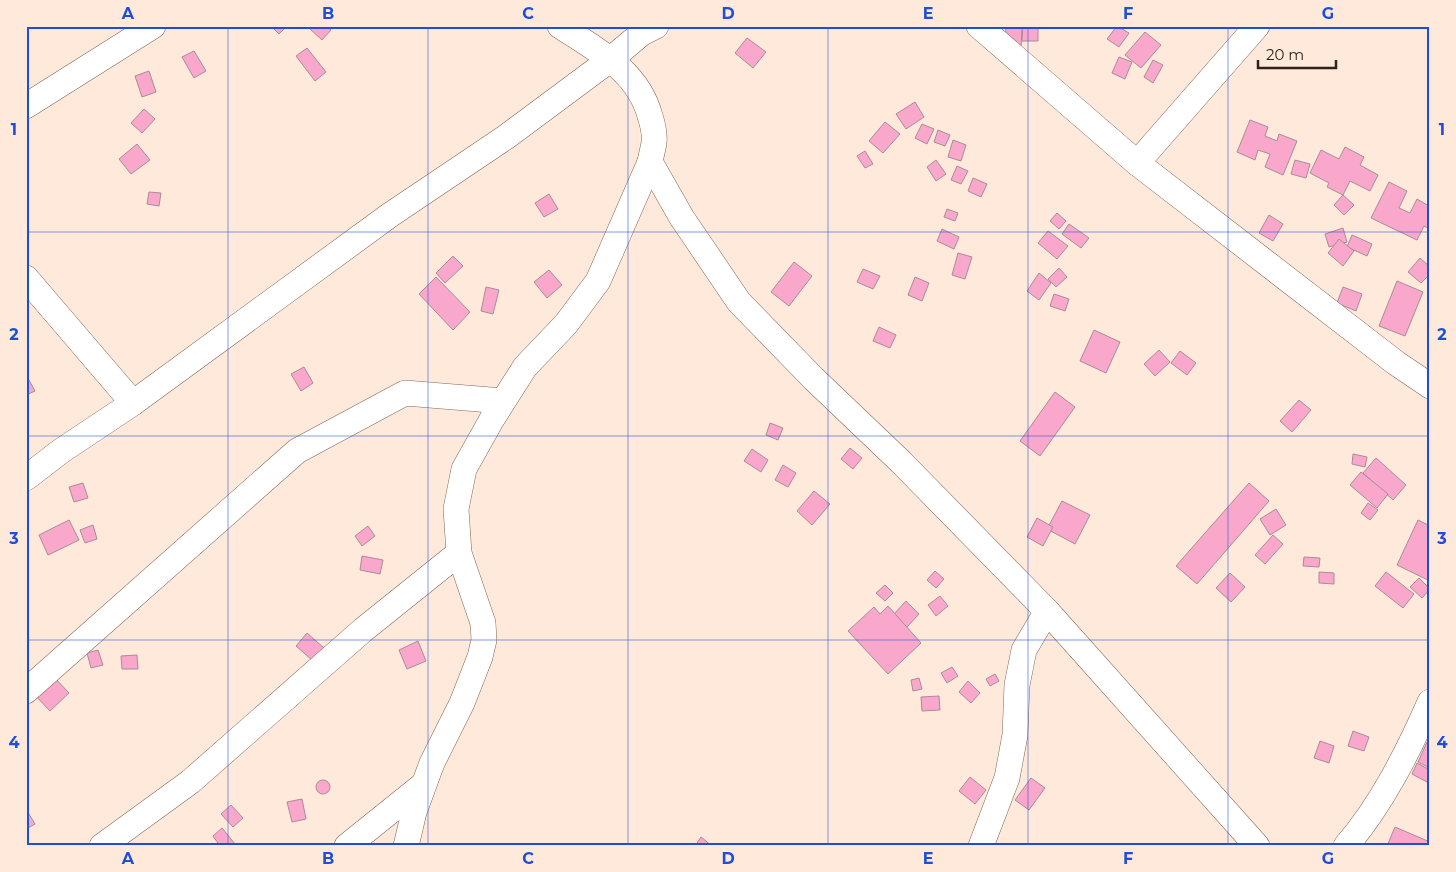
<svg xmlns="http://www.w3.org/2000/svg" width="1456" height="872" font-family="Montserrat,sans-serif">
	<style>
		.building { fill: #f9a8cb; stroke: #a98c98 }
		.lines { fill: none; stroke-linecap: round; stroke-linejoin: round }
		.street-casing { stroke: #806958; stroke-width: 26 }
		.street { stroke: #fff; stroke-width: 25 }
		.grid { fill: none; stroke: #1d4ed8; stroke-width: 1; stroke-opacity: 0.55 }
		.neatline { fill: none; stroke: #1d4ed8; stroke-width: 2 }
		.grid-label { font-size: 16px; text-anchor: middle; font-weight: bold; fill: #1d4ed8 }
	</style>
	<rect width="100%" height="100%" fill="#ffe9da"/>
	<!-- building -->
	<g class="building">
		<path d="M271,26H287L279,34Z"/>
		<path d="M310,26H327L331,30L322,40L309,28Z"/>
		<path d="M1006,26H1022L1021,49H1005Z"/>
		<path d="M1023,26H1038V41H1022Z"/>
		<path d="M1117,26L1129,33L1119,47L1107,39Z"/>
		<path d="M1145,32L1161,45L1141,68L1125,55Z"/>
		<path d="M747,38L766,52L753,68L735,53Z"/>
		<path d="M307,48L326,72L315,81L296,56Z"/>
		<path d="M194,51L206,71L194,78L182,57Z"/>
		<path d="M1119,57L1132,62L1125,79L1112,73Z"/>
		<path d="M1153,60L1163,65L1153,83L1144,77Z"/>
		<path d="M149,71L156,92L142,97L135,76Z"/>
		<path d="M915,102L924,117L906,129L896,114Z"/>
		<path d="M144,109L155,119L142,133L131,123Z"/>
		<path d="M1250,120L1268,127L1265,136L1277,141L1279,134L1297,141L1283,175L1265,167L1270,154L1258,150L1255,160L1237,152Z"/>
		<path d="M885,122L900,134L883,153L869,141Z"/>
		<path d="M922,124L934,129L927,144L915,138Z"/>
		<path d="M938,130L950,135L945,146L934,142Z"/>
		<path d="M953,140L966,145L961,161L948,157Z"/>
		<path d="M137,144L150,160L131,174L119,159Z"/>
		<path d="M1345,147L1364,157L1360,165L1378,175L1370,191L1350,181L1343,195L1327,187L1329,183L1310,173L1321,150L1339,159Z"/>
		<path d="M865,151L873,164L865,168L857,156Z"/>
		<path d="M936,160L946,174L936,181L927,167Z"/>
		<path d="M1295,160L1310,164L1306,178L1291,174Z"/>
		<path d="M957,166L968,171L961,184L951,180Z"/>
		<path d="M973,178L987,184L981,197L968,191Z"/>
		<path d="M1389,182L1407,191L1399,208L1410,213L1417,199L1427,205L1430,200V229L1424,226L1417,240L1371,218Z"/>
		<path d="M149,192L161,193L159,206L147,204Z"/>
		<path d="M549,194L558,209L544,217L535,203Z"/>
		<path d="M1343,195L1354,205L1344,215L1334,205Z"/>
		<path d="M947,209L958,213L955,221L944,217Z"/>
		<path d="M1057,213L1066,221L1059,229L1050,221Z"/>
		<path d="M1269,215L1283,224L1273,241L1259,233Z"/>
		<path d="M1069,224L1089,238L1081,248L1062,234Z"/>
		<path d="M1343,228L1347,242L1329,247L1325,234Z"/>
		<path d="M942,229L959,237L954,249L937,241Z"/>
		<path d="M1048,231L1068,246L1057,259L1038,243Z"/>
		<path d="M1352,235L1372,244L1367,256L1347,247Z"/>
		<path d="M1339,239L1354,251L1343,266L1328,253Z"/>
		<path d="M958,253L972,257L965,279L952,275Z"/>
		<path d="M453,256L463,266L445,283L436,273Z"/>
		<path d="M1420,258L1430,267V274L1421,283L1408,272Z"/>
		<path d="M794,262L812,276L789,306L771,292Z"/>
		<path d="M1059,268L1067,277L1056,287L1048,279Z"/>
		<path d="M863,269L880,276L873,289L857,282Z"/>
		<path d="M549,270L562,285L547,298L534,282Z"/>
		<path d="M1039,273L1051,283L1039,300L1027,291Z"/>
		<path d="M436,277L470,312L453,330L419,294Z"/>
		<path d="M915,277L929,283L922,301L908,295Z"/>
		<path d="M1397,281L1423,292L1405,336L1379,326Z"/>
		<path d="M486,287L499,290L493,314L481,311Z"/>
		<path d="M1343,287L1362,294L1356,311L1337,303Z"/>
		<path d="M1054,294L1069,299L1065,311L1050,306Z"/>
		<path d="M879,327L896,335L890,348L873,341Z"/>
		<path d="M1094,330L1120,342L1106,373L1080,361Z"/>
		<path d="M1159,350L1170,362L1155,376L1144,364Z"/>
		<path d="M1180,351L1196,363L1187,375L1171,363Z"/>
		<path d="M304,367L313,383L301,391L291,374Z"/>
		<path d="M29,380L35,391L26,395V381Z"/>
		<path d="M1055,392L1075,407L1040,456L1020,441Z"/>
		<path d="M1299,400L1311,410L1292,432L1280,421Z"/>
		<path d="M770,423L783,428L778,440L766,435Z"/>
		<path d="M850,448L862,458L853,469L841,459Z"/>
		<path d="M752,449L768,460L761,472L744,461Z"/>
		<path d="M1353,454L1367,457L1365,467L1352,464Z"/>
		<path d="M1376,458L1406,485L1393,500L1363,473Z"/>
		<path d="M783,465L796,473L788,487L775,480Z"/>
		<path d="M1361,472L1388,494L1377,508L1350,485Z"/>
		<path d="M83,483L88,498L74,502L69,487Z"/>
		<path d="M1249,483L1269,501L1197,584L1176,566Z"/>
		<path d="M814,491L830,504L812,525L797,511Z"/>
		<path d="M1062,501L1090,515L1075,544L1047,529Z"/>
		<path d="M1368,503L1378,510L1370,520L1361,513Z"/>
		<path d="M1276,509L1286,525L1270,535L1260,519Z"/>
		<path d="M1037,518L1053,527L1043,546L1027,537Z"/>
		<path d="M69,520L79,540L48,555L39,535Z"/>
		<path d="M1418,520L1430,526V581L1397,565Z"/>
		<path d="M93,525L97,539L85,543L80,530Z"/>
		<path d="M368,526L375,536L362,546L355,536Z"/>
		<path d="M1273,535L1283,544L1265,564L1255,555Z"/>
		<path d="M362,556L383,560L380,574L360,570Z"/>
		<path d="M1304,557L1320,558L1319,567L1303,566Z"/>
		<path d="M935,571L944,579L936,588L927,580Z"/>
		<path d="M1319,572L1334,573V584L1319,583Z"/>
		<path d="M1386,572L1414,594L1403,608L1375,586Z"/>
		<path d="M1230,573L1245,587L1231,602L1216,588Z"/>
		<path d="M1419,578L1430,589L1422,598L1410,587Z"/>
		<path d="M885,585L893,593L885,601L876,593Z"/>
		<path d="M940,596L948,606L936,616L928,605Z"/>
		<path d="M906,601L919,614L907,627L894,614Z"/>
		<path d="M888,606L921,643L888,674L848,631L874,607L880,614Z"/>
		<path d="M307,633L324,648L313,661L296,646Z"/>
		<path d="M418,641L426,661L407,669L399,650Z"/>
		<path d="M98,650L103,665L91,668L87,653Z"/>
		<path d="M137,655L138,669H122L121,656Z"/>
		<path d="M952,667L958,676L947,683L941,673Z"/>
		<path d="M995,674L999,681L990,686L986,679Z"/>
		<path d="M53,676L69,693L50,711L34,694Z"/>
		<path d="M919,678L922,689L913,691L911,680Z"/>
		<path d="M968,681L980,693L971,703L959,692Z"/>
		<path d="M939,696L940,710L922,711L921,697Z"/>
		<path d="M1353,731L1369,737L1364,751L1348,746Z"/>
		<path d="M1320,741L1334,746L1329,763L1314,758Z"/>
		<path d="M1427,742L1430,744V768L1418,762Z"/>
		<path d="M1417,763L1430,770V776L1427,782L1412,774Z"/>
		<path d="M970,777L986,790L975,804L959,791Z"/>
		<path d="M1031,778L1045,788L1029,810L1015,800Z"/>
		<circle cx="323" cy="787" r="7"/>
		<path d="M302,799L306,819L292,822L287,802Z"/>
		<path d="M231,805L243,818L233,827L221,814Z"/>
		<path d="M26,809L35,824L26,829Z"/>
		<path d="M1395,827L1430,842V846H1387Z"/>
		<path d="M222,828L235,844L233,846H220L213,836Z"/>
		<path d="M701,837L712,846H695Z"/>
	</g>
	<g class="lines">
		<!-- street casing -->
		<g class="street-casing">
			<g id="street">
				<path d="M979,26L1137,163L1396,363L1430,386"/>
				<path d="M26,106L153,26"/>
				<path d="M650,162L682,218L739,302L814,379L901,462L1047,611L1257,846"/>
				<path d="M1137,163L1257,26"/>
				<path d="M26,278L133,403"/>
				<path d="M26,478L61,451L133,403L390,215L506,137L611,59L642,33L656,26"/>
				<path d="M26,691L297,451L405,393L503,401"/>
				<path d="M102,846L190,782L363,630L459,553"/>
				<path d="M347,846L423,785"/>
				<path d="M406,846L414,812L432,763L462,703L480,657L484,640L483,623L459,553L456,509L464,469L492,419L525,367L566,324L598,281L650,162C651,156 653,149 654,143C655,134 653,125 650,116C638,71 597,50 560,26"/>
				<path d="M981,846L1007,778L1015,735L1017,685L1024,650L1047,611"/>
				<path d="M1346,846C1382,804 1408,752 1430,702"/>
			</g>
		</g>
		<!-- street -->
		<use href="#street" class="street"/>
	</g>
	<!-- grid -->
	<path class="grid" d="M228,26V846M428,26V846M628,26V846M828,26V846M1028,26V846M1228,26V846M26,232H1430M26,436H1430M26,640H1430"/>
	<!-- border -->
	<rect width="1456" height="872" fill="none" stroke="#ffe9da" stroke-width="55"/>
	<!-- scale -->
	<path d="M1258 60v8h78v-8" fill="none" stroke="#2d231c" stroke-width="2.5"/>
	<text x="1266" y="60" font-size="15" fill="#2d231c" stroke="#ffe9da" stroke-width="4" paint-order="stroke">20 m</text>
	<rect x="28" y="28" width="1400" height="816" class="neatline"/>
	<g class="grid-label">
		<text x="128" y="19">A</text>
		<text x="328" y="19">B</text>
		<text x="528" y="19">C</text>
		<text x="728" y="19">D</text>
		<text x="928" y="19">E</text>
		<text x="1128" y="19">F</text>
		<text x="1328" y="19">G</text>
		<text x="14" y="135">1</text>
		<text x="1442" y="135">1</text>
		<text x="14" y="340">2</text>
		<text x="1442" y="340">2</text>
		<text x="14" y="544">3</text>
		<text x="1442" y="544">3</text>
		<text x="14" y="748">4</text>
		<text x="1442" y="748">4</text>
		<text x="128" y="864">A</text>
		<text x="328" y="864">B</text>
		<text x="528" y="864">C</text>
		<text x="728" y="864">D</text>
		<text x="928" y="864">E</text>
		<text x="1128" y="864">F</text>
		<text x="1328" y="864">G</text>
	</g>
</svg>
